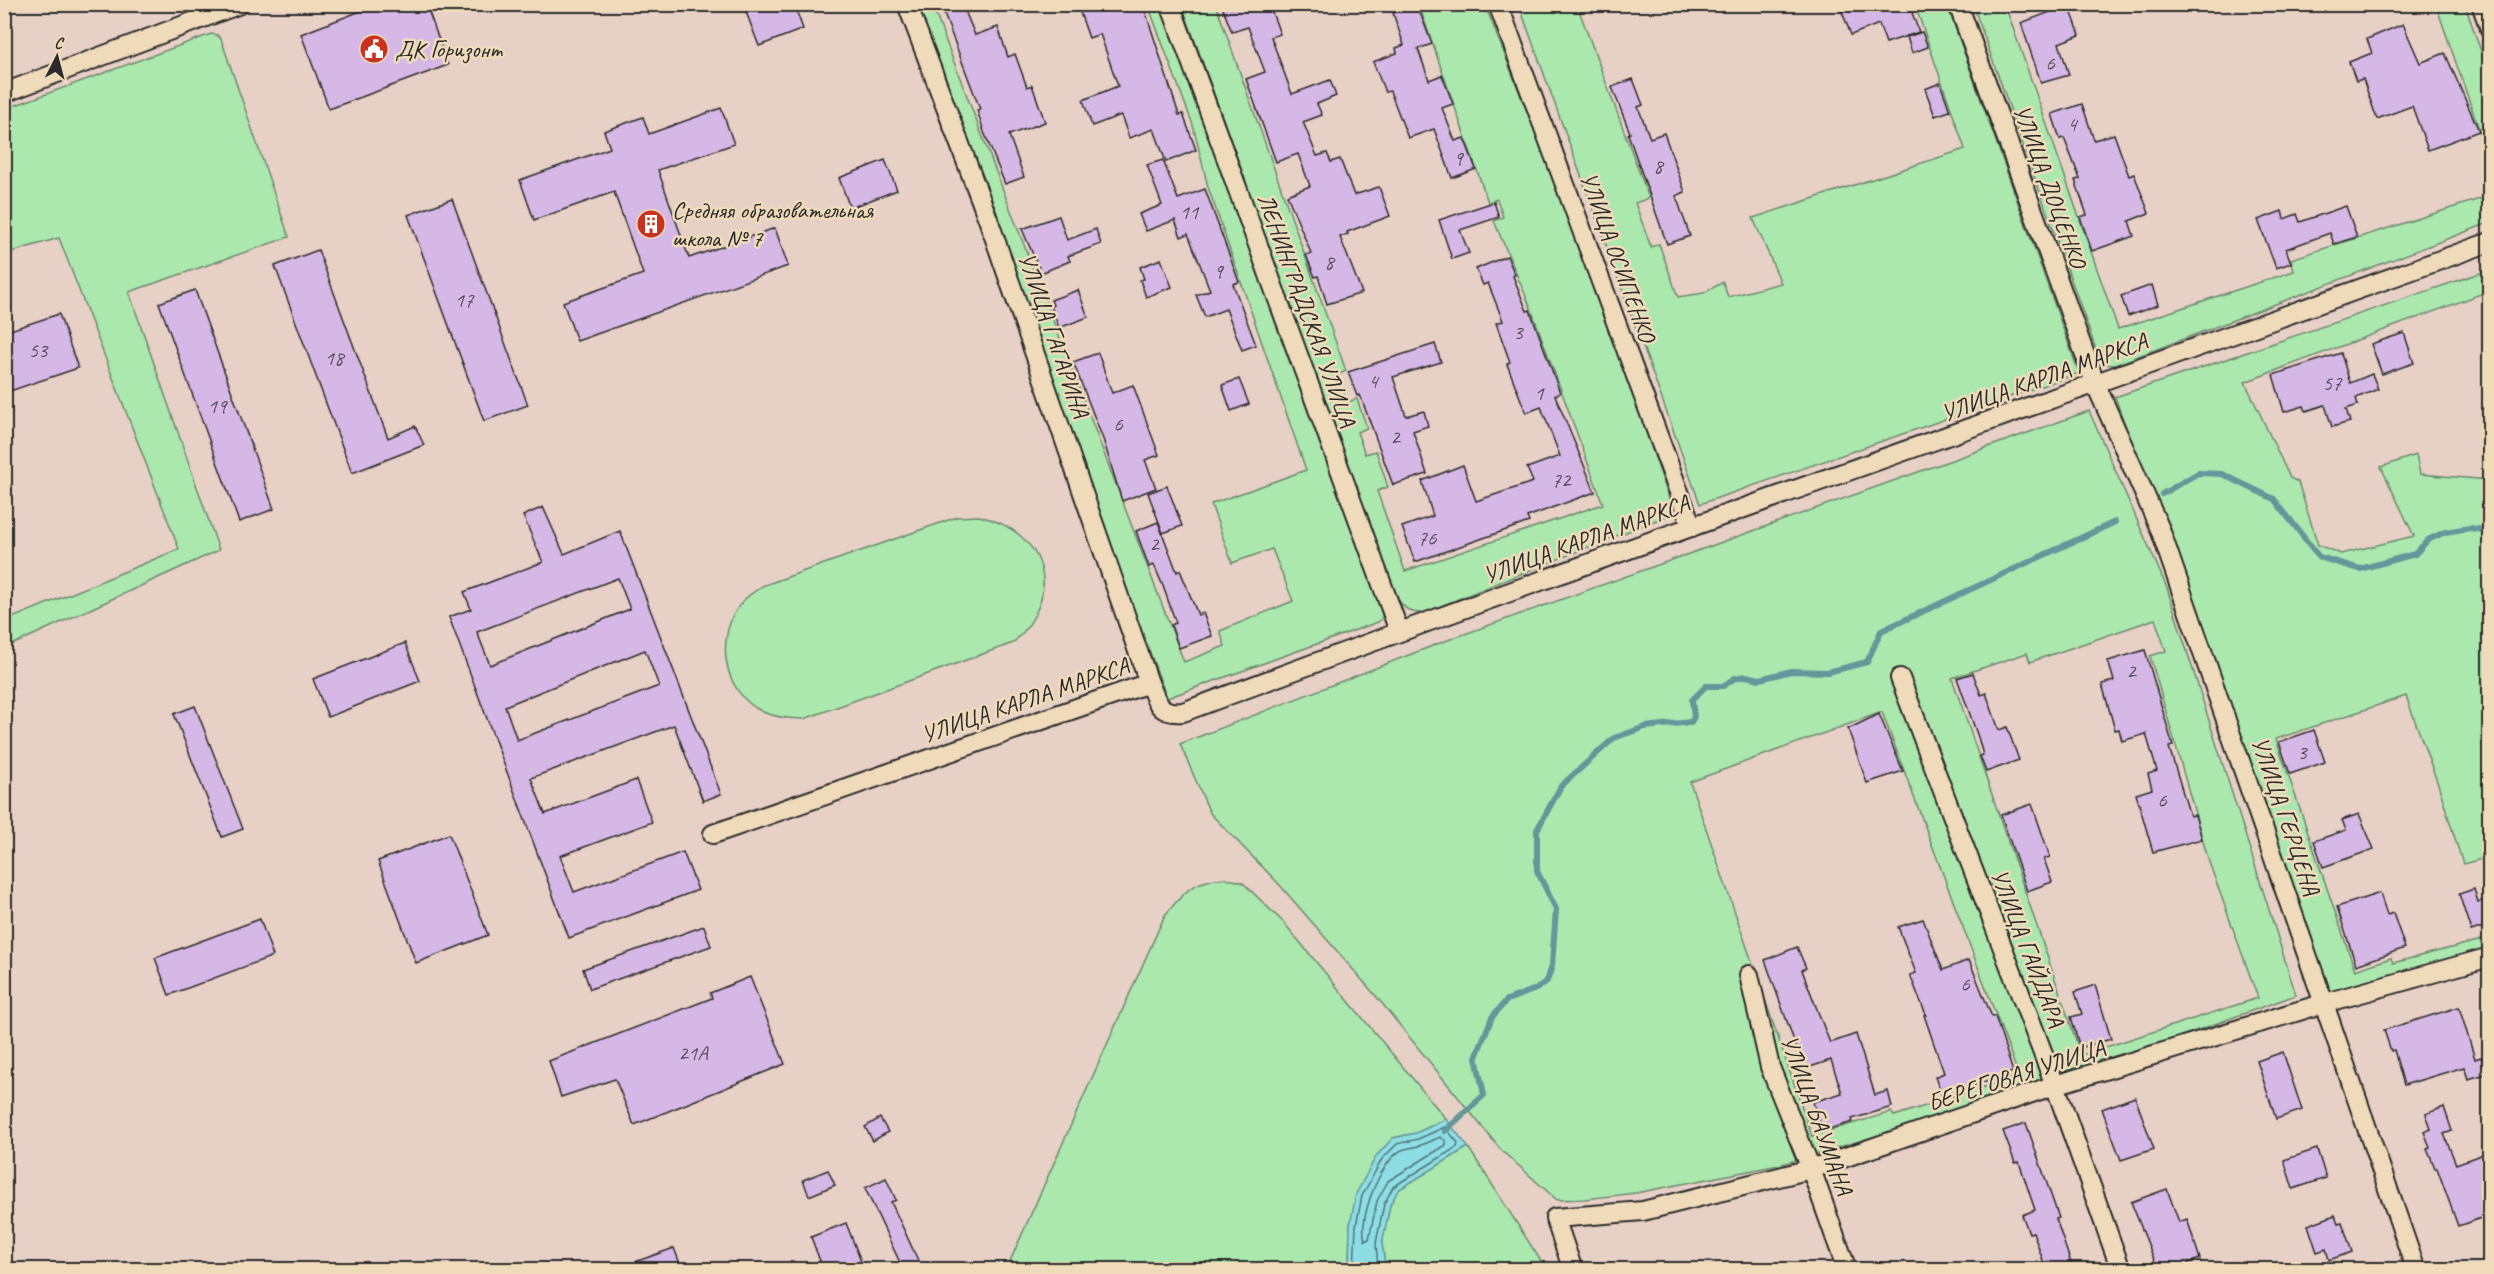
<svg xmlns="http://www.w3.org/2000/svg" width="2494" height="1274" font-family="Caveat,sans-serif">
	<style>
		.green { fill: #abe8ae; stroke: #6b8a6c; stroke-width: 1.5; fill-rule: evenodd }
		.water { fill: #8cdee4; stroke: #65969a; stroke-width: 1.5 }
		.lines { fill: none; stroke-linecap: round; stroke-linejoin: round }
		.shore { stroke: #527375; stroke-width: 1.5 }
		.stream { stroke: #65969a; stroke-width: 6 }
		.building { fill: #d5b8e6; stroke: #2b2b2b; stroke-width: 1.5; fill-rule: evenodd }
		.minor-casing { stroke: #2b2b2b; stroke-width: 22 }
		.minor { stroke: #efdbb9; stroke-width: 18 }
		.labels { text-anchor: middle; stroke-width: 5; stroke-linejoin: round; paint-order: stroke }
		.number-label { font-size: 21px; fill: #564e5a }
		.poi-label { font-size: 24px; fill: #2b2b2b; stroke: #efdbb9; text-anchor: start }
		.street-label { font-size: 24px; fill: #2b2b2b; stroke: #efdbb9 }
	</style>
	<rect width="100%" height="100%" fill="#e7d0c6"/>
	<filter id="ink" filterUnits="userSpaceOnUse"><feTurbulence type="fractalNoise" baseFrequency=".0167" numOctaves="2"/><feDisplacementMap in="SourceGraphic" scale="12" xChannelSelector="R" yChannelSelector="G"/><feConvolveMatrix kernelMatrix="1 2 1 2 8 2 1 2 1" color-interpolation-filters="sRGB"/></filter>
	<g filter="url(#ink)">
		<!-- green -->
		<g class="green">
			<path d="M907,5H932L1184,662L1225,646L1220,631L1293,601L1272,549L1232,563L1211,504L1306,470L1208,187L1193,125L1148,5H1164L1203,105L1289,358L1382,610V618L1378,622L1167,698Z"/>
			<path d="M1182,5H1216L1346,371L1337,375L1347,402L1357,399L1367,428L1357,432L1365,454L1376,451L1388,487L1377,491L1405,571L1603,504L1530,306L1494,221L1503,217L1497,199L1488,202L1419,5H1485L1595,284L1674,513L1423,613C1408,614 1402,606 1394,594Z"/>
			<path d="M1519,5H1577L1649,198L1635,203L1651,247L1659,244L1678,297L1704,293L1723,282L1728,297L1781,283L1753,218L1965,149L1915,5H1947L2079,373L1700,504Z"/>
			<path d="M1973,5H2005L2118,329L2294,271L2291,259L2489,196V223L2115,365C2106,365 2103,363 2098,355Z"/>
			<path d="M2436,5H2465L2489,74V158Z"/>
			<path d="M211,34L217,35L221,39L289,237L129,292L219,550L5,648V621L179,549L59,238L5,254V109Z"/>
			<path d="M2489,270V291L2245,382L2290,478L2298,482L2318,545L2341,554L2414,536L2381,467L2416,455L2420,474L2489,480V857L2463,864L2439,787L2406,696L2276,739L2355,970L2391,958L2393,963L2489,938V954L2332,998L2115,397Z"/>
			<path d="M2089,411L2167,588L2296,995L2024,1092L1779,1165L1636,1193L1585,1199L1557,1200L1501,1150L1376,996L1278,883L1210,813L1180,744L1445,641ZM2155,619L2166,651L2150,656L2209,862L2258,998L2081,1055L1952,678L2027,653L2030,662ZM1882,712L2019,1076L1894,1116L1891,1112L1812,1136L1690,782Z"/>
			<path d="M979,516C1047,532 1065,594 1013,643L804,719C790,719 777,718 763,712C721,692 714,634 743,601C748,595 756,591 762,586L957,517Z"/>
			<path d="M1223,878L1242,882L1284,923L1446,1119L1416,1133L1393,1138L1350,1225L1349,1266L1347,1269L1006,1270L1165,915C1186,891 1190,882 1223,878Z"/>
			<path d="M1468,1147L1546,1269H1383L1385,1264L1382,1244L1390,1205L1398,1190Z"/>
		</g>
		<!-- water -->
		<path class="water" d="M1446,1119L1468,1147L1398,1190L1390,1205L1382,1244L1385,1264L1383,1269H1347L1349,1266L1350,1225L1356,1194L1377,1155L1393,1138L1416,1133Z"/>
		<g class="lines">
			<!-- shore -->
			<g class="shore">
				<path d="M1440,1137L1446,1141V1145L1388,1181L1377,1201L1369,1239L1365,1241C1358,1218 1380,1163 1400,1151C1405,1148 1413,1148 1418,1146C1426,1144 1433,1140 1440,1137Z"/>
				<path d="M1354,1270L1356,1226L1362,1196L1382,1159L1397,1144L1418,1139L1445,1127L1458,1143L1457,1147L1393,1187L1384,1204L1376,1243L1378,1270"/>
			</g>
			<!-- stream -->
			<g class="stream">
				<path d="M2162,494L2198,473L2222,474L2274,499L2319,557L2360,569L2415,554L2428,540L2445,532L2470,528L2490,531"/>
				<path d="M1445,1131L1484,1095L1476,1057L1492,1017L1507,1000L1536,989L1547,981L1552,966L1556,909L1537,871V830L1561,786L1614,738L1645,727L1691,722L1694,717L1692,700L1706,686H1723L1735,678L1746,676L1760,679L1791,671L1828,672L1867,662L1881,631L2115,522"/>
			</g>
		</g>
		<!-- building -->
		<g class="building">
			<path d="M379,4H426L448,65L329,109L301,34Z"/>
			<path d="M743,4H794L803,29L759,46Z"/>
			<path d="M1077,4H1143L1179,115L1183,114L1196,150L1166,162L1154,129L1129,138L1121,115L1092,126L1083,100L1118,86L1100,34L1089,38Z"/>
			<path d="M1221,4H1269L1280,34L1271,37L1292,94L1330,80L1336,96L1317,104L1322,115L1303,122L1317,156L1327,153L1331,162L1340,159L1354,195L1379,187L1390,216L1347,232L1348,234L1340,237L1362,293L1327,304L1318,276L1315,277L1306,255L1311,253L1287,195L1310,186L1298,154L1276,162L1246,79L1265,72L1248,27L1232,32Z"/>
			<path d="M1839,4H1909L1919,32L1886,43L1879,24L1851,35Z"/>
			<path d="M1417,5L1432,44L1418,49L1429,80L1442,75L1453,104L1442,108L1455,141L1464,138L1476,169L1452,178L1434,129L1408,138L1390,91L1385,92L1373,62L1397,53L1396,48L1404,45L1393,13Z"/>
			<path d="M2069,5L2080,35L2059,43L2069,75L2041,83L2021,23Z"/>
			<path d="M963,6L975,35L998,27L1008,57L1015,54L1027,87L1032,85L1045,122L1009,135L1024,177L1005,184L984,132L977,110L980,109L944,14Z"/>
			<path d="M2403,24L2420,63L2445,53L2479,131L2428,150L2412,106L2377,119L2363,79L2356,81L2349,62L2372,53L2367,39Z"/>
			<path d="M1922,32L1928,47L1912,53L1907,37Z"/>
			<path d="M1633,79L1643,105L1638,107L1650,138L1664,133L1685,192L1676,196L1690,236L1667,244L1628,134L1630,133L1612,87Z"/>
			<path d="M1940,83L1950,111L1935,116L1925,89Z"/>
			<path d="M2082,104L2094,140L2114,134L2129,176L2134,174L2149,213L2129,221L2134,236L2092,251L2080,217L2087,215L2075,180L2080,179L2064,138L2060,139L2052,114Z"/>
			<path d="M721,108L734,144L658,170L689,258L775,228L788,266L577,341L563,302L643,274L614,192L534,220L520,180L610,148L604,131L643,117L649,134Z"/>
			<path d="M885,160L897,190L850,208L839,178Z"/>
			<path d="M1163,160L1178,199L1205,189L1239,282L1233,284L1256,345L1242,350L1226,309L1205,317L1196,295L1210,290L1188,234L1181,237L1175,220L1146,231L1139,214L1162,205L1147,165Z"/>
			<path d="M452,199L528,405L484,421L408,215Z"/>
			<path d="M1494,202L1499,217L1460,230L1469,253L1452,259L1439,220Z"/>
			<path d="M2346,206L2357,237L2334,244L2330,233L2286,249L2291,263L2276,268L2258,220L2282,211L2284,219L2297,214L2300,222Z"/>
			<path d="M1059,216L1067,240L1096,229L1101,244L1068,256L1070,261L1041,273L1022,229Z"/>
			<path d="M318,250L388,438L415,426L424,445L352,473L275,266Z"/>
			<path d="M1507,256L1515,275L1513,276L1527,311L1530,310L1549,362L1560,393L1555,395L1595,492L1527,517L1529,522L1415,562L1402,527L1433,516L1422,481L1463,465L1476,501L1533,482L1527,468L1560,456L1541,407L1526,413L1507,364L1510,362L1496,323L1503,321L1488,283L1483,285L1476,269Z"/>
			<path d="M1161,259L1172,287L1146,297L1140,280L1144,279L1140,267Z"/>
			<path d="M2152,285L2158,305L2128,316L2121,296Z"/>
			<path d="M195,290L274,509L239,522L159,303Z"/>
			<path d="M1078,290L1088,317L1059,328L1051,306L1053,305L1051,300Z"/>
			<path d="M59,314L78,368L4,393V332Z"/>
			<path d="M2404,333L2414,363L2382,374L2371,344Z"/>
			<path d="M1435,344L1441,362L1393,377L1406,416L1424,411L1428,426L1413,431L1427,474L1393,485L1360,395L1357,396L1348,372Z"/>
			<path d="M1098,353L1112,393L1133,385L1159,455L1145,460L1156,488L1122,501L1103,439L1073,362Z"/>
			<path d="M2341,353L2350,383L2372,374L2378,389L2356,398L2358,405L2346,409L2350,422L2332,427L2325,405L2306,411L2304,406L2284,412L2273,375Z"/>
			<path d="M1239,379L1249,404L1231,411L1222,385Z"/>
			<path d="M1167,486L1182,526L1163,533L1148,493Z"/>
			<path d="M543,507L564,554L620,531L721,794L703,801L674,725L531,778L545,814L636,780L652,822L560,856L574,892L683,852L698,890L569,938L449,617L471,609L464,592L543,562L523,516ZM618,578L630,609L490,665L477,632ZM645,650L659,686L517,740L505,706Z"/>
			<path d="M1158,522L1177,572L1180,570L1198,615L1203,613L1212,636L1179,648L1171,625L1176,623L1163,586L1154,565L1149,567L1136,531Z"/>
			<path d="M405,643L420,681L328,717L313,679Z"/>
			<path d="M2145,650L2173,746L2169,747L2190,816L2195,815L2202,839L2153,852L2136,794L2152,789L2148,774L2157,771L2146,734L2122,741L2119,729L2115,730L2102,684L2114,681L2108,661Z"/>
			<path d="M1973,673L1981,695L1986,693L1999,730L2007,727L2019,760L1986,772L1980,756L1983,755L1978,737L1957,678Z"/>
			<path d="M195,706L243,829L222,837L174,714Z"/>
			<path d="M1879,714L1903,771L1867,783L1848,729Z"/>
			<path d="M2314,730L2325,762L2290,774L2279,742Z"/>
			<path d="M2032,804L2050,857L2044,859L2052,882L2027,891L2001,815Z"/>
			<path d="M2359,814L2374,849L2323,867L2314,841L2346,830L2342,820Z"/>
			<path d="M449,834L488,935L416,963L378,861Z"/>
			<path d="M2474,889L2478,902L2490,898V925L2471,931L2459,894Z"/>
			<path d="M2380,893L2387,915L2393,913L2405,948L2356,965L2337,907Z"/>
			<path d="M260,919L273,956L169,995L155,958Z"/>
			<path d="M1923,919L1943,970L1969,960L1992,1017L1995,1016L2013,1072L1960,1090L1962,1093L1943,1099L1935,1077L1944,1073L1924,1015H1926L1910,975L1916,973L1898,927Z"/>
			<path d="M704,926L711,946L590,989L583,969Z"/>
			<path d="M1797,947L1806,968L1802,970L1830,1043L1856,1034L1875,1095L1888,1091L1892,1107L1852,1119L1853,1122L1822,1131L1813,1102L1842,1093L1831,1060L1804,1069L1765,960Z"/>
			<path d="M750,977L785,1064L634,1125L615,1079L561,1097L549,1061L712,998L710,993Z"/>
			<path d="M2095,985L2111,1039L2080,1048L2071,1017L2082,1014L2075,992Z"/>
			<path d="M2459,1007L2475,1059L2481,1057L2486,1074L2468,1079L2464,1067L2404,1085L2394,1050L2391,1051L2384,1030Z"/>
			<path d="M2283,1052L2302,1110L2276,1119L2257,1061Z"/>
			<path d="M2135,1097L2154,1149L2121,1160L2102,1109Z"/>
			<path d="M2444,1107L2452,1131L2444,1134L2456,1164L2486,1153L2490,1161V1215L2458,1226L2437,1168H2435L2427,1148L2430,1147L2424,1132L2431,1129L2426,1114Z"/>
			<path d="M880,1118L888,1132L873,1141L865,1127Z"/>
			<path d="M2026,1123L2059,1218L2056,1219L2073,1269H2046L2033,1232L2029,1233L2022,1215L2035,1210L2019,1162L2015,1163L2003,1131Z"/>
			<path d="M2317,1149L2326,1178L2293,1189L2284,1160Z"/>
			<path d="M828,1170L835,1185L809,1196L803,1180Z"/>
			<path d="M886,1178L896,1200L891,1202L922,1269H903L865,1188Z"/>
			<path d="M2167,1189L2179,1222L2187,1219L2200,1259L2188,1263L2190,1269H2158L2131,1202Z"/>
			<path d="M2335,1215L2338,1223L2342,1222L2352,1252L2329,1260L2326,1249L2317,1252L2308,1225Z"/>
			<path d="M846,1223L864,1269H823L811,1237Z"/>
			<path d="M674,1248L682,1269H622L621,1267Z"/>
		</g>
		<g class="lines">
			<!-- minor casing -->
			<g class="minor-casing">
				<g id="minor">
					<path d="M907,4L988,219L1149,683"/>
					<path d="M1170,4L1399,631"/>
					<path d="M1498,4L1692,527"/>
					<path d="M1958,4L2096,385L2160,529L2416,1270"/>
					<path d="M2481,4L2490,29"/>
					<path d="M4,93L240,4"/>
					<path d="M1900,678L2055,1085L2121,1270"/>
					<path d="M713,834L1149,683C1158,703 1158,714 1183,712C1616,550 2054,400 2490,242"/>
					<path d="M1749,975L1770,1067L1811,1169L1847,1270"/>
					<path d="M1573,1270L1555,1218L1643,1211L1811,1169L2055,1085L2325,1003L2490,957"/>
				</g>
			</g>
			<!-- minor -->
			<use href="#minor" class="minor"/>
		</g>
	</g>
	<!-- icons -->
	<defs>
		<g id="civic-disc" transform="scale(1.5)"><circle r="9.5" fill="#c8321e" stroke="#efdbb9"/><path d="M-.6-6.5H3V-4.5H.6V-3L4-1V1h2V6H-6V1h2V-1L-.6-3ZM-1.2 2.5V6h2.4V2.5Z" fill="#fff"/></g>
		<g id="building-disc" transform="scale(1.5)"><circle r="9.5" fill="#c8321e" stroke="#efdbb9"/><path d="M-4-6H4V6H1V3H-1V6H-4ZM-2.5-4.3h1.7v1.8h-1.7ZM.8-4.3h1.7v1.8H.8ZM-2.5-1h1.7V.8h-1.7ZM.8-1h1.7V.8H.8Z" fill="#fff"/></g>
	</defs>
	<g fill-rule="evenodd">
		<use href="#civic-disc" x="374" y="49"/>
		<use href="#building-disc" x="651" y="224"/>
	</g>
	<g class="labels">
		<!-- number labels -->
		<g class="number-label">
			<text x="2050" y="70">6</text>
			<text x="2072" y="131">4</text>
			<text x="1458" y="165">9</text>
			<text x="1658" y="173">8</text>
			<text x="1189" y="219">11</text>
			<text x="1329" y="269">8</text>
			<text x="1218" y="278">9</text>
			<text x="464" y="307">17</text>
			<text x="1518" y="339">3</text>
			<text x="38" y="357">53</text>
			<text x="334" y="365">18</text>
			<text x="1373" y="388">4</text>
			<text x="2332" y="390">57</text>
			<text x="1539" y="400">1</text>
			<text x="217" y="413">19</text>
			<text x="1118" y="431">6</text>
			<text x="1395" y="444">2</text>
			<text x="1561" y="487">72</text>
			<text x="1427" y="545">76</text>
			<text x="1154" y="551">2</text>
			<text x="2131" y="678">2</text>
			<text x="2302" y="759">3</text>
			<text x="2162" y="807">6</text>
			<text x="1965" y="991">6</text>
			<text x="693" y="1060">21А</text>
		</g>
		<!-- poi labels -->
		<g class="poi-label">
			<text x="395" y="57">ДК Горизонт</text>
			<text x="672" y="218">Средняя образовательная<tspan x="672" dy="28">школа № 7</tspan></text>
		</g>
		<!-- street labels -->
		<g class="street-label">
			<text transform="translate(2050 186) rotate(70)" y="8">УЛИЦА ДОЦЕНКО</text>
			<text transform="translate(1618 257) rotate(70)" y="8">УЛИЦА ОСИПЕНКО</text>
			<text transform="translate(1307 310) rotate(70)" y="8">ЛЕНИНГРАДСКАЯ УЛИЦА</text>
			<text transform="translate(1054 335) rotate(71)" y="8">УЛИЦА ГАГАРИНА</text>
			<text transform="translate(2044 377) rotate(-20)" y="8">УЛИЦА КАРЛА МАРКСА</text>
			<text transform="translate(1586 539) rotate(-20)" y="8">УЛИЦА КАРЛА МАРКСА</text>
			<text transform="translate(1025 700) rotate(-19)" y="8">УЛИЦА КАРЛА МАРКСА</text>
			<text transform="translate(2286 816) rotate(71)" y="8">УЛИЦА ГЕРЦЕНА</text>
			<text transform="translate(2028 948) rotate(69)" y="8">УЛИЦА ГАЙДАРА</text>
			<text transform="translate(2016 1075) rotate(-18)" y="8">БЕРЕГОВАЯ УЛИЦА</text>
			<text transform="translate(1817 1115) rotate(70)" y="8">УЛИЦА БАУМАНА</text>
		</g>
	</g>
	<!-- margin -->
	<rect width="2494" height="1274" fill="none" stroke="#efdbb9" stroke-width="24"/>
	<rect x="12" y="12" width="2470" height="1250" fill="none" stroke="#2b2b2b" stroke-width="2" filter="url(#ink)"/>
	<!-- north arrow -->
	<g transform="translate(57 57) rotate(6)" stroke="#efdbb9" stroke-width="4.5" paint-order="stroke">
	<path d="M0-4.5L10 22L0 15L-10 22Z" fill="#2b2b2b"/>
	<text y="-9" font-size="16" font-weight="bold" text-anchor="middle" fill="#2b2b2b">С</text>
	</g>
</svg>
